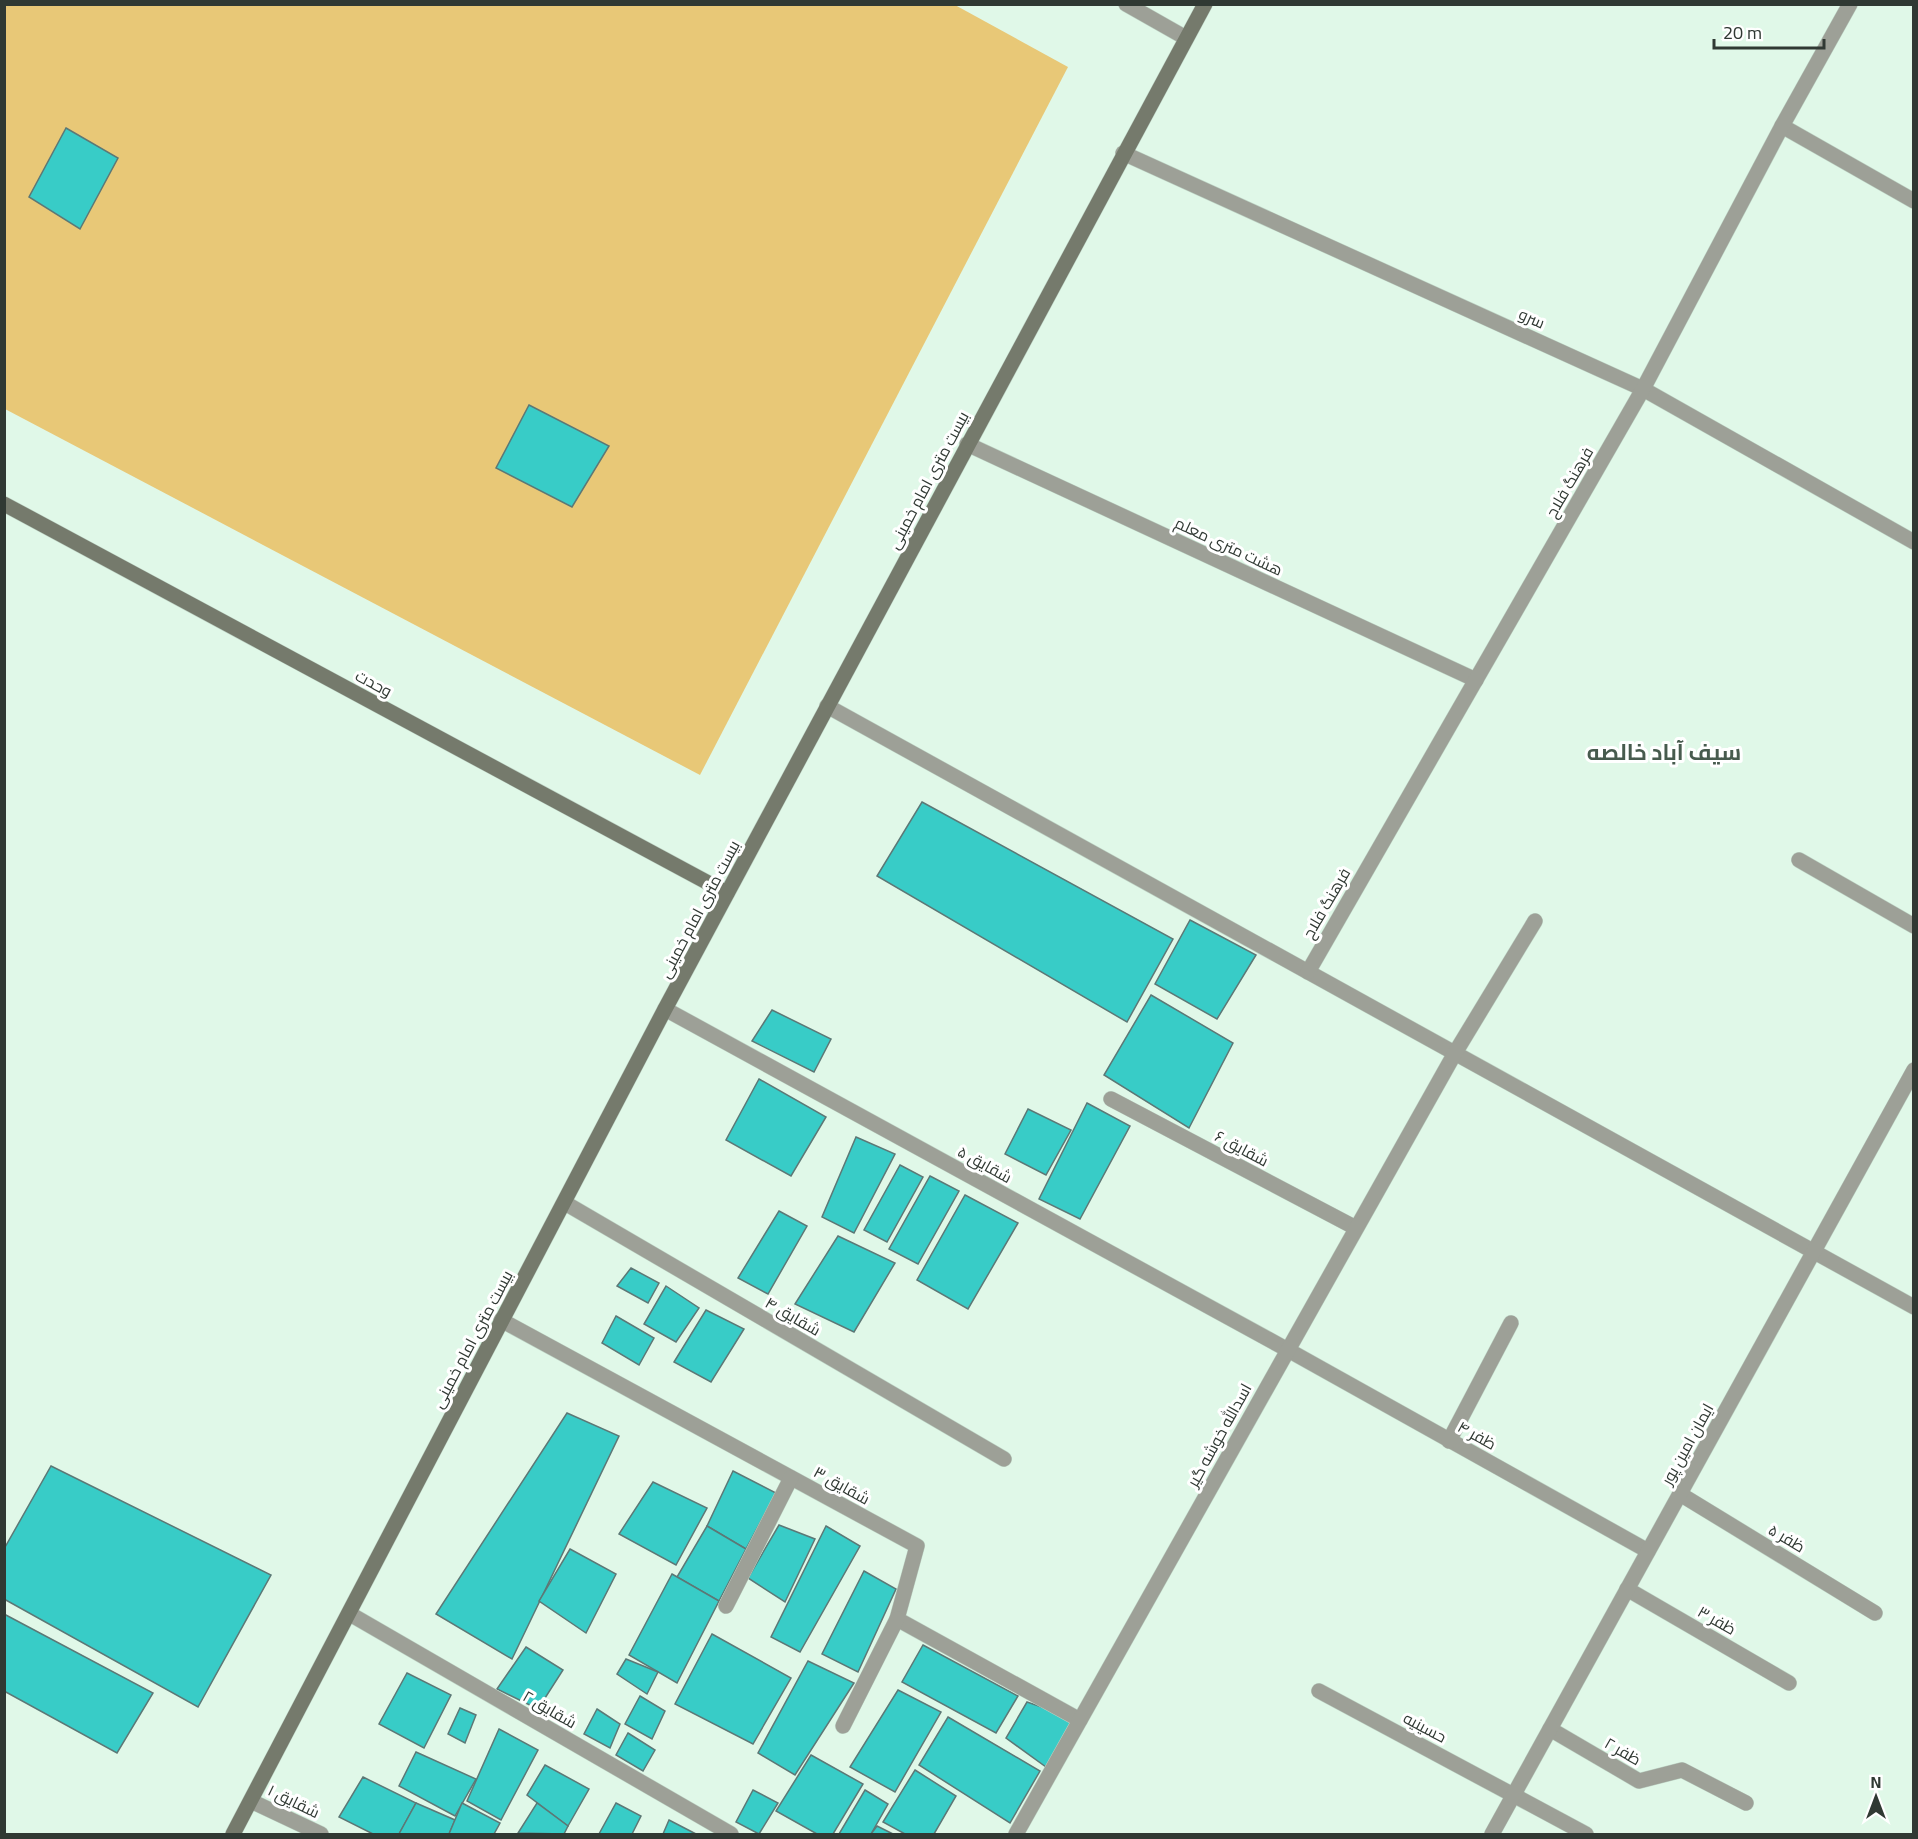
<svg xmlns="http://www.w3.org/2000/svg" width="1918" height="1839" font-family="Georgia,Cairo,serif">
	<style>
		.green { fill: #e8c877 }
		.building { fill: #38ccc7; stroke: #5c7876; stroke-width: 1.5 }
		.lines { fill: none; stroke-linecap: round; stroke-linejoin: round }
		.street-casing { stroke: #bdd2c4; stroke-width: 16 }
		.secondary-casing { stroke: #bdd2c4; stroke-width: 16 }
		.street { stroke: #9da097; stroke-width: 15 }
		.secondary { stroke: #757a6c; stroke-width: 15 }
		.labels { text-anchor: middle; stroke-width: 6; stroke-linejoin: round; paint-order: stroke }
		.street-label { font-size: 16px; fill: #303933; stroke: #fff }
		.district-label { font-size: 22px; font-weight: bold; fill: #475b4e; stroke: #fff }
	</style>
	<rect width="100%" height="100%" fill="#e0f8e8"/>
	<!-- green -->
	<path class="green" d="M4,5H955L1068,67L700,775L5,409Z"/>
	<!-- building -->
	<g class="building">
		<path d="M66,128L118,158L80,229L29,197Z"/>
		<path d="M529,405L609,446L572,507L496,468Z"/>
		<path d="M922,802L1173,939L1127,1022L877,876Z"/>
		<path d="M1190,920L1256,955L1217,1019L1155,984Z"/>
		<path d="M1151,995L1233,1043L1189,1128L1104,1075Z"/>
		<path d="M772,1010L831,1039L814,1072L752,1041Z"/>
		<path d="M759,1079L826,1117L791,1176L726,1140Z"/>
		<path d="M1087,1103L1130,1126L1080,1219L1039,1199Z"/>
		<path d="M1028,1109L1071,1130L1046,1175L1005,1154Z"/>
		<path d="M856,1137L895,1154L854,1233L822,1217Z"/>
		<path d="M900,1165L923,1177L887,1242L864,1230Z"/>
		<path d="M930,1176L959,1191L918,1264L889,1249Z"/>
		<path d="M965,1195L1018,1223L968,1309L917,1280Z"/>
		<path d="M779,1211L807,1226L768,1294L738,1278Z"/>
		<path d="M838,1236L895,1263L854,1332L795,1304Z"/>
		<path d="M631,1268L659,1283L648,1303L617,1286Z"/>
		<path d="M666,1286L699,1308L676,1342L644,1324Z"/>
		<path d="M706,1310L744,1329L711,1382L674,1362Z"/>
		<path d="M616,1316L654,1338L639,1365L602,1343Z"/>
		<path d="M567,1413L619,1436L512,1659L436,1614Z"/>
		<path d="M51,1466L271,1575L198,1707L4,1599V1549Z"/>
		<path d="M733,1471L776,1493L746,1549L707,1526Z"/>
		<path d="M653,1482L707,1508L676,1565L619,1534Z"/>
		<path d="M779,1525L815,1539L785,1602L748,1578Z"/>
		<path d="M707,1526L746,1549L719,1601L677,1577Z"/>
		<path d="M826,1526L860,1546L800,1652L771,1637Z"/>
		<path d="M570,1549L616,1574L586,1633L539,1601Z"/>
		<path d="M864,1571L896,1589L858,1672L822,1654Z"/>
		<path d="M672,1574L719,1601L677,1683L629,1655Z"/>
		<path d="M4,1614L153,1693L117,1753L4,1691Z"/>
		<path d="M712,1634L791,1678L753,1744L675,1704Z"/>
		<path d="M923,1645L1018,1696L996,1733L902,1682Z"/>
		<path d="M526,1647L563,1670L538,1709L497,1689Z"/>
		<path d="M626,1659L658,1672L647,1694L617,1674Z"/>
		<path d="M808,1661L854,1683L795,1775L758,1753Z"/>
		<path d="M407,1673L451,1695L424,1748L379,1724Z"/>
		<path d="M898,1690L941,1712L895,1792L850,1767Z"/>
		<path d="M640,1696L665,1711L652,1739L625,1724Z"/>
		<path d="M1027,1702L1080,1720L1046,1767L1006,1738Z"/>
		<path d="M460,1708L476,1715L465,1743L448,1734Z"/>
		<path d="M597,1709L620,1724L610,1748L584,1734Z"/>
		<path d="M948,1717L1040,1771L1010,1823L919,1765Z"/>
		<path d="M499,1729L538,1750L501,1820L467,1801Z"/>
		<path d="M628,1733L655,1750L643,1771L616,1755Z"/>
		<path d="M416,1752L476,1779L455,1816L399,1786Z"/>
		<path d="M811,1755L863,1784L833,1834H817L776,1811Z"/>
		<path d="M545,1765L589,1789L568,1826L527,1795Z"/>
		<path d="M915,1770L956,1796L934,1834H905L883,1822Z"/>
		<path d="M363,1777L416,1803L399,1834H373L339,1817Z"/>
		<path d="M753,1790L778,1803L759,1834L736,1822Z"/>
		<path d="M865,1790L888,1804L871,1834H839Z"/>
		<path d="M416,1803L455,1820L449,1834H399Z"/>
		<path d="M462,1803L500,1823L494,1834H449Z"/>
		<path d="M537,1803L568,1826L564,1834L518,1833Z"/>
		<path d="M616,1803L641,1816L632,1834H599Z"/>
		<path d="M669,1820L696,1834H663Z"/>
		<path d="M877,1826L893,1834H871Z"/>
	</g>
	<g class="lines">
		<!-- street casing -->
		<g class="street-casing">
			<g id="street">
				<path d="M1126,4L1186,38"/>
				<path d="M1782,126L1914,201"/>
				<path d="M1123,153L1643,389L1914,542"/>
				<path d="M967,444L1476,680"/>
				<path d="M827,706L1914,1307"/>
				<path d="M1799,860L1914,926"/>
				<path d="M1308,972L1643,389L1782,126L1850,4"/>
				<path d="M665,1009L1288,1350L1648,1551"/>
				<path d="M1111,1099L1356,1228"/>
				<path d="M565,1203L1004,1459"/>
				<path d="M501,1320L917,1546L897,1619L1080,1720"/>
				<path d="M1449,1441L1511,1323"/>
				<path d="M1680,1494L1875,1613"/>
				<path d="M1627,1589L1789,1683"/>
				<path d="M726,1606L791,1478"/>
				<path d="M350,1614L731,1834"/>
				<path d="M1319,1691L1586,1834"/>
				<path d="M843,1726L897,1619"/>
				<path d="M1550,1729L1639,1781L1682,1770L1746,1803"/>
				<path d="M251,1801L321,1834"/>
				<path d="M1016,1834L1455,1053L1535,921"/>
				<path d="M1492,1834L1914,1070"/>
			</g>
		</g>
		<!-- secondary casing -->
		<g class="secondary-casing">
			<g id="secondary">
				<path d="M4,504L727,893"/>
				<path d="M233,1834L665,1009L1205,4"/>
			</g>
		</g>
		<!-- street -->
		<use href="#street" class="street"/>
		<!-- secondary -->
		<use href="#secondary" class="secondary"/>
	</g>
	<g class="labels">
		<!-- street labels -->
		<g class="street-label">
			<text transform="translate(1532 318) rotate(24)" y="6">سرو</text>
			<text transform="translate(928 480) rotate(-62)" y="6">بیست متری امام خمینی</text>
			<text transform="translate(1569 482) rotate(-60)" y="6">فرهنگ فلاح</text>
			<text transform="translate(1229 546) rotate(25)" y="6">هشت متری معلم</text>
			<text transform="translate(374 683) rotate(28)" y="6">وحدت</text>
			<text transform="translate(1326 903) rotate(-60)" y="6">فرهنگ فلاح</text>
			<text transform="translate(699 909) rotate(-62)" y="6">بیست متری امام خمینی</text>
			<text transform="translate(1242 1148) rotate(28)" y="6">شقایق ۶</text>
			<text transform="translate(985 1164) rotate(29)" y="6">شقایق ۵</text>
			<text transform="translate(793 1316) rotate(30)" y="6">شقایق ۴</text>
			<text transform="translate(472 1339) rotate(-62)" y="6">بیست متری امام خمینی</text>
			<text transform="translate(1219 1435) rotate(-61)" y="6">اسدالله خوشه گیر</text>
			<text transform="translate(1477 1435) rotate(29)" y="6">ظفر ۴</text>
			<text transform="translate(1687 1444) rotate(-61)" y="6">ایمان امین پور</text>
			<text transform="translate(842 1485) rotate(29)" y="6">شقایق ۳</text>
			<text transform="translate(1787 1538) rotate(31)" y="6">ظفر ۵</text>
			<text transform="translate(1717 1620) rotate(30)" y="6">ظفر ۳</text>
			<text transform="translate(550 1709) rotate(30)" y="6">شقایق ۲</text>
			<text transform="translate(1425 1727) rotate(28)" y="6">حسینیه</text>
			<text transform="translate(1623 1751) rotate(30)" y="6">ظفر ۲</text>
			<text transform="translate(294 1801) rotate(26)" y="6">شقایق ۱</text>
		</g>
		<!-- district labels -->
		<g class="district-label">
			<text x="1664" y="760">سیف آباد خالصه</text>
		</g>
	</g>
	<!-- border -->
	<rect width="1918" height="1839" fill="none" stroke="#303933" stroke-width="12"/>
	<!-- north arrow -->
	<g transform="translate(1876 1797)" stroke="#ffffff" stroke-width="4.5" paint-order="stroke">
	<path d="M0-4.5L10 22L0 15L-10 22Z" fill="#303933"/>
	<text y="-9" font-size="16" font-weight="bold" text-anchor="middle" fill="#303933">N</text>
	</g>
	<!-- scale -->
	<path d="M1714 39v9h110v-9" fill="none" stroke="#303933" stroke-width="3"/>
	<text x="1723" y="39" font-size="18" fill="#303933" stroke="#ffffff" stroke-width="4.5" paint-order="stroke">20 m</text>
</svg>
